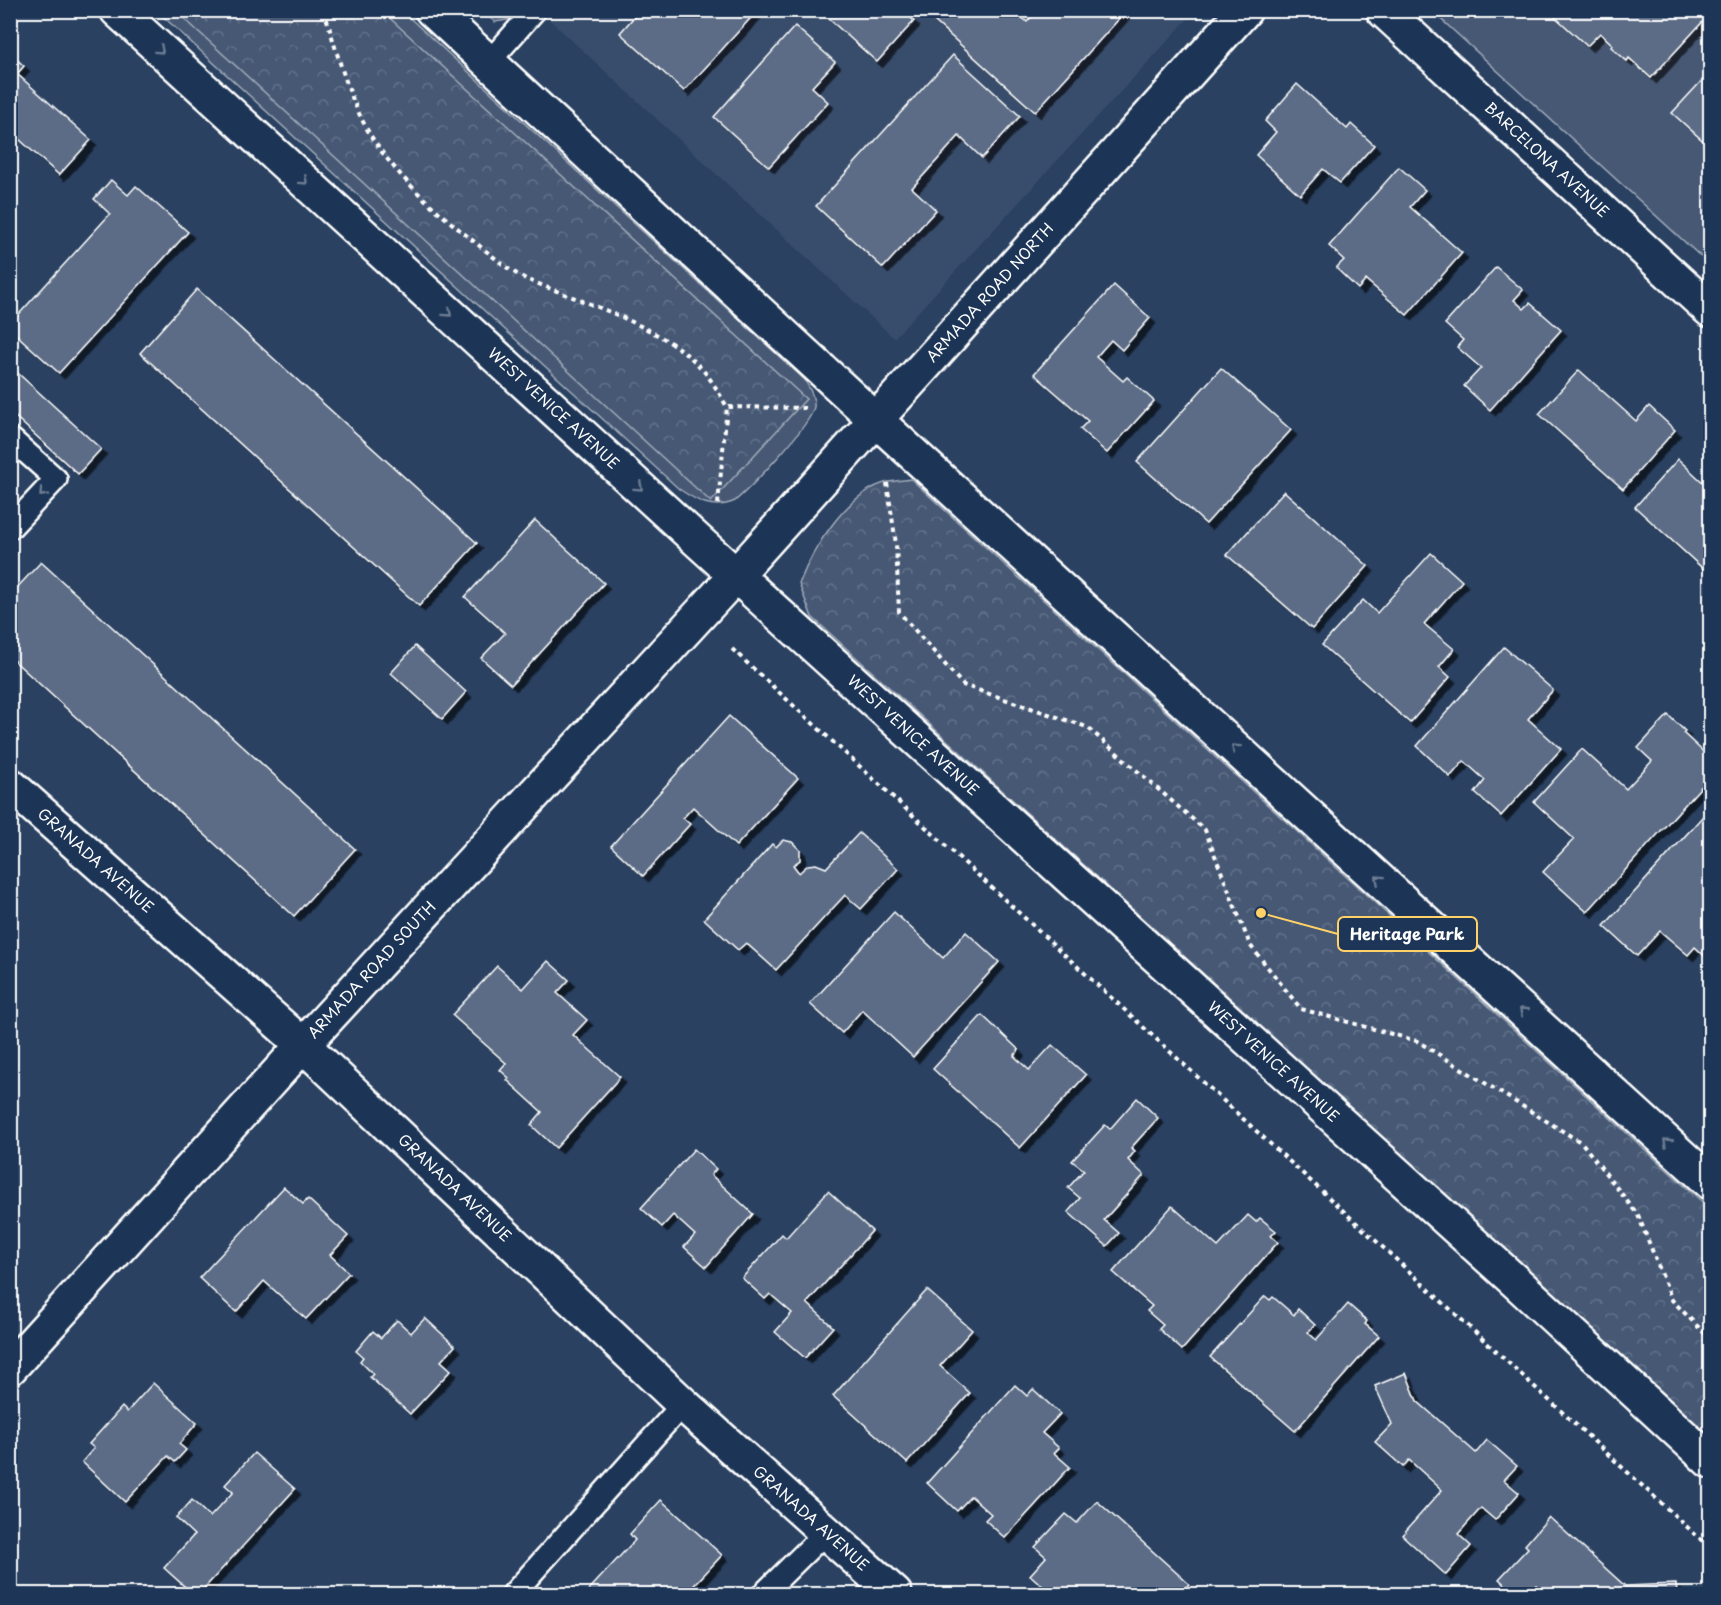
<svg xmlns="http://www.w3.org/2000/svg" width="1721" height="1605" font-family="'Playpen Sans',sans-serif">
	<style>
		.built { fill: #394e6c }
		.grass { fill: #465975; stroke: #a2acba; stroke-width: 1.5 }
		.forest { fill: url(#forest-crowns); stroke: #a2acba; stroke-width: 1.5 }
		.building { fill: #5b6c86; stroke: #fff; stroke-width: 1.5; filter: url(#shadow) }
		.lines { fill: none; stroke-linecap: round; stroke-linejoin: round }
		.service-casing { stroke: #fff; stroke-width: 26 }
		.minor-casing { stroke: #fff; stroke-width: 38 }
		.tertiary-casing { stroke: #fff; stroke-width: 38 }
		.path { stroke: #fff; stroke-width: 4; stroke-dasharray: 4.5 4.5; stroke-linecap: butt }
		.service { stroke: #1d3557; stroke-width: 21 }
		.minor { stroke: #1d3557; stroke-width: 33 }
		.tertiary { stroke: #1d3557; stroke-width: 33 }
		.oneway { stroke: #6c7c92 }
		.labels { text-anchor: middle; stroke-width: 5; stroke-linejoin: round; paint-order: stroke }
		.street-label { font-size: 15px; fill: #fff; stroke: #1d3557 }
		.leader { fill: none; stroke: #ffd166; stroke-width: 2 }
		.callout-dot { fill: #ffd166; stroke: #1d3557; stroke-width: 2 }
		.callout { fill: #1d3557; stroke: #ffd166; stroke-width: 2 }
		.callout-label { font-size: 16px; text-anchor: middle; font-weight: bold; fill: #fff }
	</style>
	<defs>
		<pattern id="forest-crowns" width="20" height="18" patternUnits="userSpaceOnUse" patternTransform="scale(1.5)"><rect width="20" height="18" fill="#465975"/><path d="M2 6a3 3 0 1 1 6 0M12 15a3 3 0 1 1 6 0" fill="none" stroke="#62728a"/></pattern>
		<filter id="shadow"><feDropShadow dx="5.5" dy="5.5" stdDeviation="0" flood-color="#0009"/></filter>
	</defs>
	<rect width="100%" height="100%" fill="#2a4161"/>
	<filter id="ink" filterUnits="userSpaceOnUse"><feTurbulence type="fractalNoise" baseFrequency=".0167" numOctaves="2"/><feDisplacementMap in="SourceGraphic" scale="12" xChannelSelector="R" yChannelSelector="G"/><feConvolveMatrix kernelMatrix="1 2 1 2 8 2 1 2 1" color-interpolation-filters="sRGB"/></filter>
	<g filter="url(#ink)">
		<!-- built -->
		<path class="built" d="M540,11H1195L894,338Z"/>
		<!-- grass -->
		<g class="grass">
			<path d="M157,11H402L805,380C809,388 815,397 814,407C811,425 751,487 735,501C713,511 697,501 679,489Z"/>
			<path d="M482,11H518L507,20L495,22Z"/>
			<path d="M1432,11H1710V265Z"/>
		</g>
		<!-- forest -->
		<g class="forest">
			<path d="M176,11H382L806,399L711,502Z"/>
			<path d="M911,479L1710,1209V1436L812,617L799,584C813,548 847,492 888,482C895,481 904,480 911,479Z"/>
		</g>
		<!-- building -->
		<g class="building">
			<path d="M640,10H758L684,91L620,33Z"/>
			<path d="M819,10H903L914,21L877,62Z"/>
			<path d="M922,10H1014L1027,22L1037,10H1127L1035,112Z"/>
			<path d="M1555,10H1700L1707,17L1651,78L1629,58L1627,61L1611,47L1613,45L1600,33L1587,46L1552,14Z"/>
			<path d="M795,26L835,62L812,87L828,102L769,167L714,117Z"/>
			<path d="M10,53L24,66L17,74L91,140L59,175L10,131Z"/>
			<path d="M953,55L1020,116L982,158L959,136L912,188L936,210L883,268L816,206Z"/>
			<path d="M1707,75L1710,78V147L1672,113Z"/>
			<path d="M1297,84L1347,129L1351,124L1374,145L1340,183L1323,169L1300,195L1256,155L1276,132L1265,121Z"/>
			<path d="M1399,167L1425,190L1410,207L1462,253L1407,315L1366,280L1358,289L1336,268L1344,260L1329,246Z"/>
			<path d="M111,180L128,195L136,186L188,232L59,373L10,329V324L110,214L94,199Z"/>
			<path d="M1496,267L1523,290L1514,300L1524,309L1530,303L1561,330L1490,410L1464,386L1481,368L1457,347L1463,340L1445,324Z"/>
			<path d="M1114,285L1150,318L1122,350L1111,340L1096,357L1123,381L1127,377L1154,401L1107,453L1080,429L1088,421L1034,374Z"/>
			<path d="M197,289L477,543L419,606L140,353Z"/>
			<path d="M10,366L101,449L78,474L10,412Z"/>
			<path d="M1221,368L1291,430L1206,524L1137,462Z"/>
			<path d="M1579,370L1636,421L1649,406L1675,430L1623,489L1539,414Z"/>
			<path d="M1678,459L1710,489V575L1635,507Z"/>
			<path d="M1284,491L1368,566L1312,629L1227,555Z"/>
			<path d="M535,520L604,583L511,685L481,658L505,633L465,597Z"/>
			<path d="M1431,553L1462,581L1424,624L1454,649L1439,667L1450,677L1410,723L1322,645L1363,600L1377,613Z"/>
			<path d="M41,562L355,849L294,916L10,657V595Z"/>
			<path d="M415,646L466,692L442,719L391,673Z"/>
			<path d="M1504,647L1553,690L1528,719L1561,749L1501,816L1475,793L1485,780L1464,761L1450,777L1417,746Z"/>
			<path d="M1668,715L1685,731L1683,733L1710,758V777L1587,912L1543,872L1574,839L1534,802L1582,749L1626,789L1652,761L1638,748Z"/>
			<path d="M729,716L798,778L736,846L693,807L683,818L690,824L643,876L611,846Z"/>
			<path d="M1704,815L1710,822V961L1695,947L1688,955L1660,931L1637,956L1604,926Z"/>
			<path d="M859,833L898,869L861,909L845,895L776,970L746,943L738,950L704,919L772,844L776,847L783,840L792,842L800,850V860L793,865L799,873L808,865L816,864L826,868Z"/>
			<path d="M894,912L943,958L966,932L999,962L913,1057L862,1010L842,1033L810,1004Z"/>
			<path d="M548,961L569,980L557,993L587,1020L573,1035L620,1077L556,1148L531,1125L542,1112L507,1080L509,1078L500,1070L506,1063L452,1015L497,966L523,989Z"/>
			<path d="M982,1015L1019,1050L1014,1056L1029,1070L1052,1045L1086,1075L1020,1148L933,1069Z"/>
			<path d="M1137,1098L1158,1118L1131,1148L1135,1151L1128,1160L1144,1175L1104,1220L1119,1233L1107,1246L1068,1212L1080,1198L1068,1188L1084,1170L1072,1161L1105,1125L1110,1129Z"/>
			<path d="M694,1149L716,1169L711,1175L753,1214L706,1267L684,1247L695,1235L673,1215L662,1227L641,1208Z"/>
			<path d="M284,1187L303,1204L308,1199L348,1236L330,1255L349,1273L306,1319L264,1281L236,1312L199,1278Z"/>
			<path d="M828,1191L872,1231L807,1303L833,1327L805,1358L775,1332L792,1313L770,1294L765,1299L742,1278L782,1234L786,1238Z"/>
			<path d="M1172,1206L1218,1247L1248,1215L1256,1222L1260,1218L1276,1231L1271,1236L1278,1242L1182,1350L1159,1329L1163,1325L1147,1311L1152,1306L1113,1272Z"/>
			<path d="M927,1290L972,1330L940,1366L970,1393L907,1463L833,1396Z"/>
			<path d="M1265,1296L1270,1300L1273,1297L1294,1315L1298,1309L1315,1325L1308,1332L1316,1340L1348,1304L1367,1321L1365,1324L1379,1336L1295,1431L1210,1357Z"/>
			<path d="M425,1318L455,1346L441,1361L451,1370L410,1414L370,1377L373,1374L360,1361L363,1357L356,1351L373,1331L381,1338L397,1320L411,1333Z"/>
			<path d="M1406,1373L1417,1401L1476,1453L1487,1440L1517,1466L1504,1480L1519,1493L1495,1520L1481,1508L1458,1534L1471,1546L1446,1575L1402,1535L1442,1490L1409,1460L1403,1467L1375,1442L1392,1424L1375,1386Z"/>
			<path d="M153,1383L197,1423L179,1444L186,1450L175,1462L168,1456L125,1502L82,1462L94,1448L89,1444L122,1407L127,1412Z"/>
			<path d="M1015,1385L1027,1396L1033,1389L1060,1414L1042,1433L1059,1448L1054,1453L1070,1467L1005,1538L985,1520L991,1514L971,1496L957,1511L927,1483Z"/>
			<path d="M254,1453L295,1489L199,1594H193L164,1568L194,1535L176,1518L192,1500L210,1517L233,1492L225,1485Z"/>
			<path d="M661,1500L722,1555L686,1594H585L635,1540L630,1534Z"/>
			<path d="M1097,1501L1189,1584L1180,1594H1052L1030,1575L1046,1557L1035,1547L1066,1514L1077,1523Z"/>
			<path d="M1549,1517L1625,1586L1676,1584L1677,1594H1547L1536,1585L1527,1594H1515L1499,1579L1528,1548L1525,1545Z"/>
		</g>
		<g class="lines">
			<!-- service casing -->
			<g class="service-casing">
				<g id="service">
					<path d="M488,63L535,10"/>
					<path d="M10,438L56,479L10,528"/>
					<path d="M513,1594L683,1404"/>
					<path d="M763,1594L826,1532"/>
				</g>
			</g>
			<!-- minor casing -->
			<g class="minor-casing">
				<g id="minor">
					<path id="s1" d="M1383,10L1710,310"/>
					<path id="s2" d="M10,785L303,1045L683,1404L895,1594"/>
					<path id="s3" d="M10,1368L303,1045L736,575L1245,10"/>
				</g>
			</g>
			<!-- tertiary casing -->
			<g class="tertiary-casing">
				<g id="tertiary">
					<path id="s4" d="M117,10L698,541L1517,1283L1710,1461"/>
					<path d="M432,10L876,420L1710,1182"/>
				</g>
			</g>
			<!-- path -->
			<g class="path">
				<path d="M324,10C337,52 348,98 371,136C406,191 460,230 510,270L526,279C577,300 665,327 701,368C712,380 719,393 727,407"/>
				<path d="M887,483L896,544L899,612L963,685L1087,727L1205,830L1250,945L1301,1009L1417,1041L1582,1143L1638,1215L1672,1300L1710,1339"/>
				<path d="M718,504L727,407L808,408"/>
				<path d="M732,649L1710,1548"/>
			</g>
			<!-- service -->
			<use href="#service" class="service"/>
			<!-- minor -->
			<use href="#minor" class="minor"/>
			<!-- tertiary -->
			<use href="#tertiary" class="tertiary"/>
		</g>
		<!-- one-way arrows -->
		<defs><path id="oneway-chevron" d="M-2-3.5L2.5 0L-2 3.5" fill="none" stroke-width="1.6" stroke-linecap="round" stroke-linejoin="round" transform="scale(1.5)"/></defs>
		<g class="oneway">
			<use href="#oneway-chevron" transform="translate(160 50) rotate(42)"/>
			<use href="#oneway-chevron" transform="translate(304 181) rotate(42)"/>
			<use href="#oneway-chevron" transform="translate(448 313) rotate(42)"/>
			<use href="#oneway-chevron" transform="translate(639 487) rotate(42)"/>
			<use href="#oneway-chevron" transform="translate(43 493) rotate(133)"/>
			<use href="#oneway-chevron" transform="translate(1235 748) rotate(-138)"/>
			<use href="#oneway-chevron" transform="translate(1379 879) rotate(-138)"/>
			<use href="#oneway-chevron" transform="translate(1523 1011) rotate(-138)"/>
			<use href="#oneway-chevron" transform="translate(1667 1142) rotate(-138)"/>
		</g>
	</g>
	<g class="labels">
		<!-- street labels -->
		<g class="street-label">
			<text dy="5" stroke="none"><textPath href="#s1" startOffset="222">BARCELONA AVENUE</textPath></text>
			<text dy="5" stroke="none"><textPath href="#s3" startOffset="1455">ARMADA ROAD NORTH</textPath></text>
			<text dy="5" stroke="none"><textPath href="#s4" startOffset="591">WEST VENICE AVENUE</textPath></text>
			<text dy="5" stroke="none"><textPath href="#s4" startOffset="1077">WEST VENICE AVENUE</textPath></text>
			<text dy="5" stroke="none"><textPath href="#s2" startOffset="114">GRANADA AVENUE</textPath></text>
			<text dy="5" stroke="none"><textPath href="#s3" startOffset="538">ARMADA ROAD SOUTH</textPath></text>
			<text dy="5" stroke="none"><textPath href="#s4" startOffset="1563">WEST VENICE AVENUE</textPath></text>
			<text dy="5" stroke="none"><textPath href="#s2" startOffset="600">GRANADA AVENUE</textPath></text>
			<text dy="5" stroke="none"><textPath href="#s2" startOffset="1086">GRANADA AVENUE</textPath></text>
		</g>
	</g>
	<!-- callouts -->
	<path class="leader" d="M1261 913L1338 934"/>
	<circle class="callout-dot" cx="1261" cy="913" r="6"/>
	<rect class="callout" x="1338" y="917" width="139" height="34" rx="6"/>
	<g class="callout-label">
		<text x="1407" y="940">Heritage Park</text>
	</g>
	<!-- margin -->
	<rect width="1721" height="1605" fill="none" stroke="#1d3557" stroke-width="36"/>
	<rect x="18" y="18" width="1685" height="1569" fill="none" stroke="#fff" stroke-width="2" filter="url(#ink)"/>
</svg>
